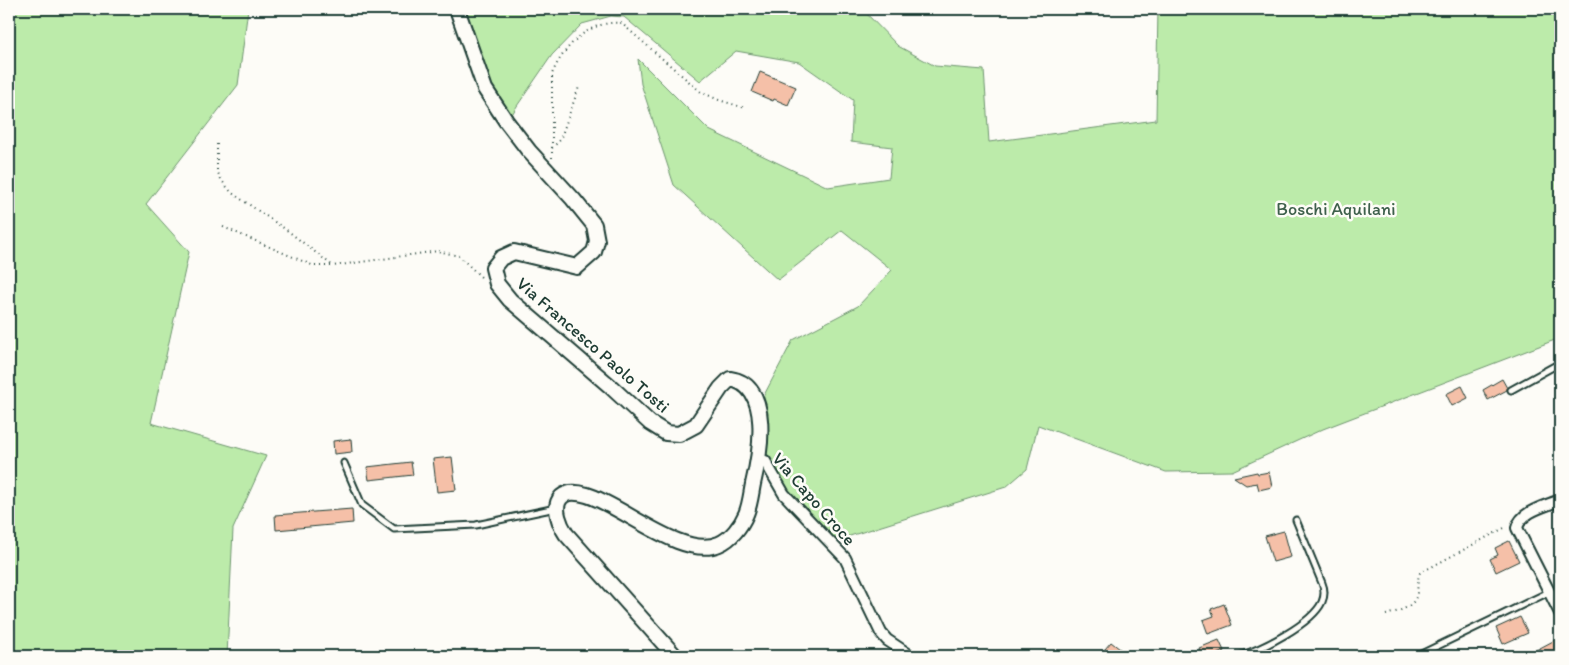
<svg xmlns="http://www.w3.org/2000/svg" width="1569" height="665" font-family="Itim,sans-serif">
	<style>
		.green { fill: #bcebaa; stroke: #6e946f }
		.building { fill: #f5c0a8; stroke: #1f3d34 }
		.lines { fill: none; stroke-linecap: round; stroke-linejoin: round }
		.service-casing { stroke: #1f3d34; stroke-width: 9 }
		.minor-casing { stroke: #1f3d34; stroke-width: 14 }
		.secondary-casing { stroke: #1f3d34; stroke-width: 18 }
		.path { stroke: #1f3d34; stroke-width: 2; stroke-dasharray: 1 4; stroke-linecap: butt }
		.service { stroke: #fdfcf7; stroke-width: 5 }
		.minor { stroke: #fdfcf7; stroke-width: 10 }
		.secondary { stroke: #fdfcf7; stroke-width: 14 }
		.labels { text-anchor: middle; stroke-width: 5; stroke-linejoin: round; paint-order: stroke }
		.park-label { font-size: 18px; fill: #3e604c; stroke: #fdfcf7 }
		.street-label { font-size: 18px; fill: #1f3d34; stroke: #fdfcf7 }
	</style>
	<rect width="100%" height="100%" fill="#fdfcf7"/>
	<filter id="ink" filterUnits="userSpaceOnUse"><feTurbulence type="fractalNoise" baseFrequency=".02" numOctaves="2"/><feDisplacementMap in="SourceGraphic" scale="10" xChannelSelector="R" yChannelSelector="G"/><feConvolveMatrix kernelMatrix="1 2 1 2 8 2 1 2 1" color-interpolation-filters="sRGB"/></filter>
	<g filter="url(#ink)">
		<!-- green -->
		<g class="green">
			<path d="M9,9H248L238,85L146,204L189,252L151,423L266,456L233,529L227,656H9Z"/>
			<path d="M457,9H862L898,46L935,66L984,70L989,142L1156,120L1158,9H1560V338L1323,429L1232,471L1166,472L1038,425L1027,469L1006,487L837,540L824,536L793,501L765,461L768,442L763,397L793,340L858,306L892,270L842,230L778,280L674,185L641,84L638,59L709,130L828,187L889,178L892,147L851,142L853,100L799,62L736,51L700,81L624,17L611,16L582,24L552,55L517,106L510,118L490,87Z"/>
		</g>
		<!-- building -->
		<g class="building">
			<path d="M760,72L796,87L788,105L774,99L773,101L752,92Z"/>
			<path d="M1502,379L1507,388V390L1488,400L1483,390Z"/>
			<path d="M1462,386L1468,398L1452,406L1446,394Z"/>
			<path d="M351,439L352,452L334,454L333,441Z"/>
			<path d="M452,457L456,490L437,492L433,459Z"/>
			<path d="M411,462L413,475L369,480L367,467Z"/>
			<path d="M1257,472L1258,474L1269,472L1272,487L1259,490L1257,483L1246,485L1234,477Z"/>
			<path d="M352,509L353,523L276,530L275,515Z"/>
			<path d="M1284,531L1291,557L1273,562L1265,536Z"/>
			<path d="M1509,541L1519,561L1496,572L1490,559L1498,555L1495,548Z"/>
			<path d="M1224,604L1232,625L1208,634L1203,620L1214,616L1211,609Z"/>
			<path d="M1520,617L1528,633L1503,644L1496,628Z"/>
			<path d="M1219,640L1224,651L1212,656H1202L1199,648Z"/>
			<path d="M1555,640L1560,650V656H1525Z"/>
			<path d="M1111,642L1129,656H1099Z"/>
		</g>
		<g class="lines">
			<!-- service casing -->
			<g class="service-casing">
				<g id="service">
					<path d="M1511,390L1560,363"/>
					<path d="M344,463L362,505L394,529L476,525L556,508"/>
					<path d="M1421,654L1549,592"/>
					<path d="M1239,656C1262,649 1312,624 1322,602C1325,595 1325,590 1322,583L1296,520"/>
				</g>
			</g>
			<!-- minor casing -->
			<g class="minor-casing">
				<g id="minor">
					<path d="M758,460L765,461L784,494L845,558L881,633L887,640L911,656"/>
					<path d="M1560,500C1546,506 1521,511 1517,528L1560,613"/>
				</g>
			</g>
			<!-- secondary casing -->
			<g class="secondary-casing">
				<path id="secondary" d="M457,9L485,89L506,121L529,151L573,199L594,225L597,241L594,252L577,267L514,252L501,258L493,268L497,284L510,300L610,386L650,423L666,433L679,434L696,425L721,388L730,379C773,385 760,455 753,484C751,494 750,505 746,514C741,526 731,539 719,544C683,560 622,505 587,495C553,485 551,511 566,534L675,656"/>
			</g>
			<!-- path -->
			<g class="path">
				<path d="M217,144V171L222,181L232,193L288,231L333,266"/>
				<path d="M552,148L560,140L579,87"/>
				<path d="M552,158V74C564,46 589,20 621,23L701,92L719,100L745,108"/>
				<path d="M223,227L314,266H333L438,251L459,256L482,278"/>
				<path d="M1386,615C1398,611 1415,608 1417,593C1418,586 1417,579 1420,573L1506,527"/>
			</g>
			<!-- service -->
			<use href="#service" class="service"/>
			<!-- minor -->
			<use href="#minor" class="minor"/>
			<!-- secondary -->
			<use href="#secondary" class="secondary"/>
		</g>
	</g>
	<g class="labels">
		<!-- park labels -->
		<g class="park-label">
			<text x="1336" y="215">Boschi Aquilani</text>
		</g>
		<!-- street labels -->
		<g class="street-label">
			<text transform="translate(593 345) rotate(41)" y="6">Via Francesco Paolo Tosti</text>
			<text transform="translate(814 499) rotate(49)" y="6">Via Capo Croce</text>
		</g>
	</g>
	<!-- margin -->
	<rect width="1569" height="665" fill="none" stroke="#fdfcf7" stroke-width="30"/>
	<rect x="15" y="15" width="1539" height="635" fill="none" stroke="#1f3d34" stroke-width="2" filter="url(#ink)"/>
</svg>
